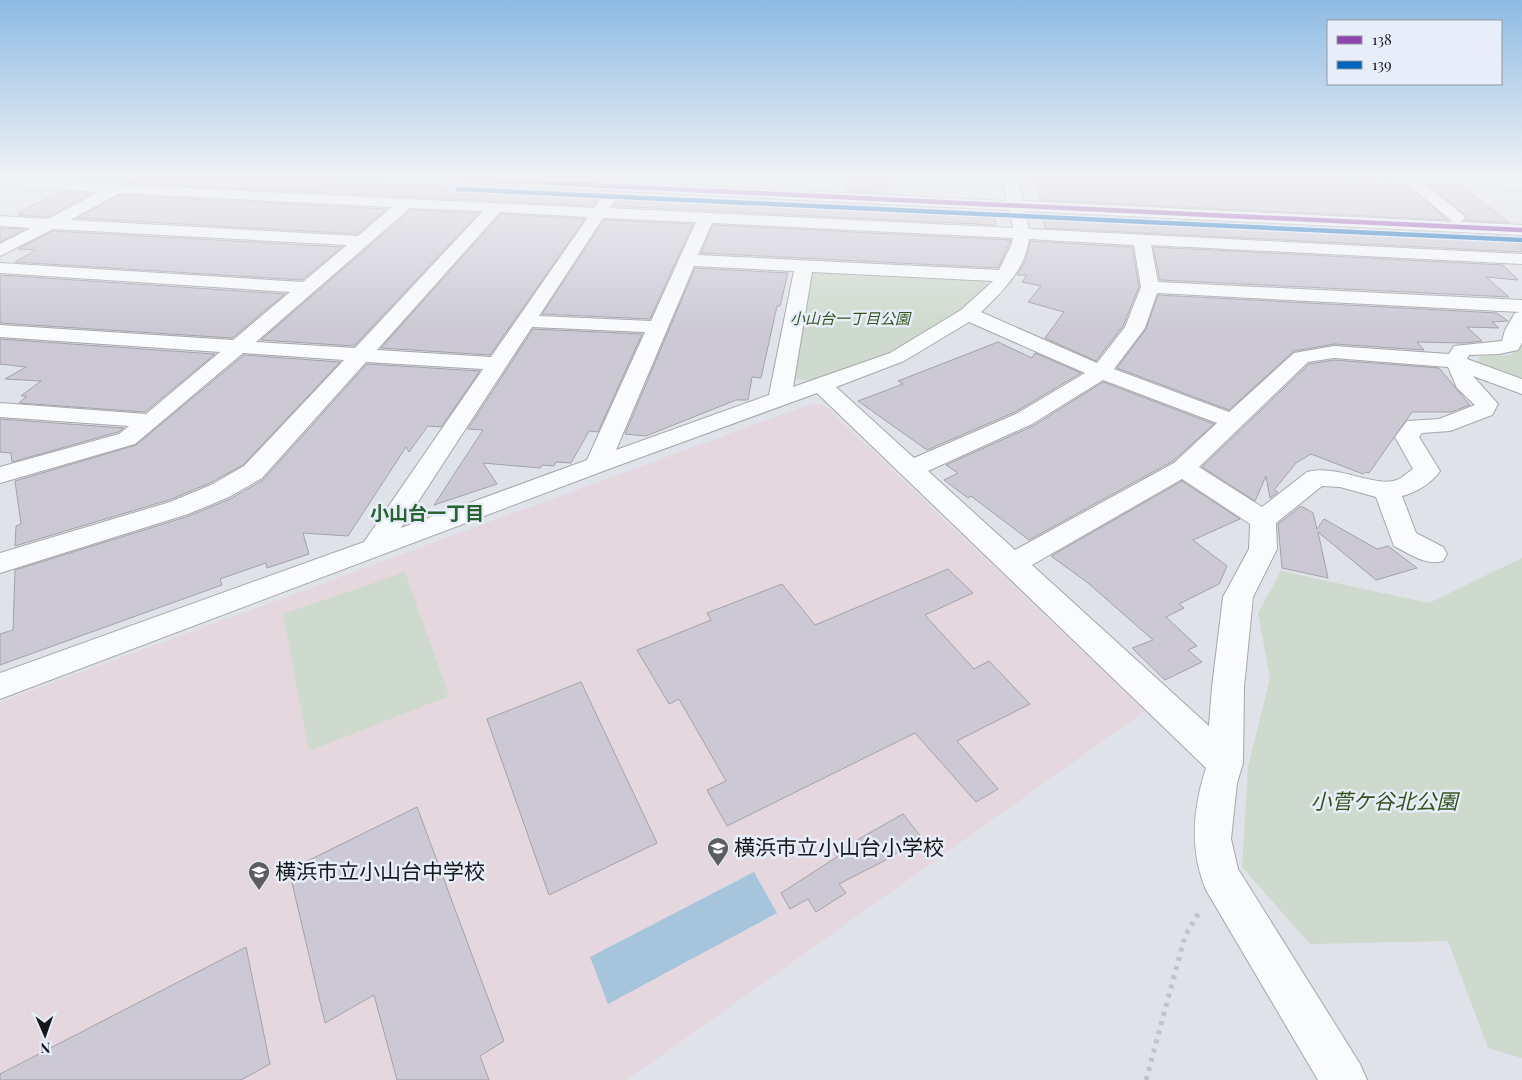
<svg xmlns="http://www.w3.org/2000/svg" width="1522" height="1080" font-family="'Playfair Display','Noto Sans JP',serif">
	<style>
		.education { fill: #e4d8de }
		.green { fill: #cedacd }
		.water { fill: #a6c5dd }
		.building { fill: #ccc9d4; stroke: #a2a3a8 }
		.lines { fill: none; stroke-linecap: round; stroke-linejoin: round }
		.minor-casing { stroke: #a5a7ab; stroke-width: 2 }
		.path { stroke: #c2c3c5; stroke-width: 5; stroke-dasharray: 4 5.5; stroke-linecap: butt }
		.minor { fill: #fafbfc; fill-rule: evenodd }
		.bus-1-casing { stroke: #e8eef9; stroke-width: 7 }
		.bus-2-casing { stroke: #e8eef9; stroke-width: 7 }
		.bus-1 { stroke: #8e44ad; stroke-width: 4.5 }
		.bus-2 { stroke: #0065bd; stroke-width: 4.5 }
		.labels { text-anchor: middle; stroke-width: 5; stroke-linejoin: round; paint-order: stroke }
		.far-park-label { font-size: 15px; font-style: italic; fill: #32541c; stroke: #e8eef9 }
		.neighbourhood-label { font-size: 19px; font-weight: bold; fill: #286231; stroke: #e8eef9 }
		.near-park-label { font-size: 21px; font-style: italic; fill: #32541c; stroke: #e8eef9 }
		.near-poi-label { font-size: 21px; fill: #14161a; stroke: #e8eef9; text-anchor: start }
	</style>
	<rect width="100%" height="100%" fill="#dfe2e8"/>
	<!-- education -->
	<path class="education" d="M811,404L824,405L1145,711L627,1080H0V702Z"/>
	<!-- green -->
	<g class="green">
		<path d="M818,270L984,281L989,285L962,311L921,337L878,357L813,382L794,378L810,273Z"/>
		<path d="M1522,338V381L1475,364L1481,356L1511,355Z"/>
		<path d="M1522,558V1058L1488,1048L1448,941L1310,944L1242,867L1248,767L1270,678L1258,613L1281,571L1429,603Z"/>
		<path d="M405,572L449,696L309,751L283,614Z"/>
	</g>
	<!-- water -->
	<path class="water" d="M754,872L777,913L608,1004L590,957Z"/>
	<!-- building -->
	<g class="building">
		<path d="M84,179H269L466,187L464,188L601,196L593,206L81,181Z"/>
		<path d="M847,179H886V193L846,191Z"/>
		<path d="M1035,179H1259L1405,184L1448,220L1041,200Z"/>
		<path d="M1429,185L1462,187L1510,223L1465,220L1467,218L1464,214Z"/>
		<path d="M60,192L92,193L48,217L18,215L23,213L19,212Z"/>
		<path d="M120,195L387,209L357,234L77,218Z"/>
		<path d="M612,196L662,198L663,196L844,207V204L886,206L885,209L889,210L994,215L996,225L613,206L617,200Z"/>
		<path d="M411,210L479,213L354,346L261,340Z"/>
		<path d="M501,214L585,219L490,355L381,348Z"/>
		<path d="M1043,214L1522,237V252L1045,228Z"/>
		<path d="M604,220L693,224L650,319L542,314Z"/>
		<path d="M713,225L1011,240L998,268L701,253Z"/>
		<path d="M0,228L24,229L0,242Z"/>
		<path d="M53,231L342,247L302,280L15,262L36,250L18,249Z"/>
		<path d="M1030,241L1132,247L1139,287L1123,326L1096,361L1045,338L1064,312L1028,302L1041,286L1022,282L1027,275H1017L1025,261Z"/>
		<path d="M1153,247L1503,265L1518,280L1486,277L1509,297L1160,280Z"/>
		<path d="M695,268L788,273L780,306H777L761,378L752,377L748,400H736L646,436L625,434Z"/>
		<path d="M0,275L285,294L232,338L0,323Z"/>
		<path d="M1158,295L1497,313L1508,321L1492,322L1499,328L1467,327L1482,341L1464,343L1417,342L1424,350L1334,344L1294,351L1229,410L1117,368L1146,329Z"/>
		<path d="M533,329L642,334L598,432L589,431L571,463L556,462L554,466L542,465L540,468L483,463L497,484L434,505L483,430L468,429Z"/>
		<path d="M0,339L215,354L145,412L19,403L27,396H21L41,381L5,379L26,367L0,364Z"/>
		<path d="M998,342L1032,358L1035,353L1081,373L1015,412L927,450L858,401L903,384L898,381Z"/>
		<path d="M244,355L340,362L243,465L210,483L169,500L15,546L16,526L21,524L15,481L136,445Z"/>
		<path d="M1334,360L1439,368L1470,405L1451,412H1412L1369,473L1365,472L1363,474L1311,454L1296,463L1274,490L1278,492L1270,498L1266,476L1255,501L1202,467L1309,364Z"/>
		<path d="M367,364L480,371L441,427L428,426L409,452L406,447L348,536L303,533L309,554L267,568L266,563L220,579L222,585L0,665V634L13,630L15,570L189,516L230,499L263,480Z"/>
		<path d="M1103,382L1214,424L1173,461L1029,540L971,496L968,498L944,480L958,473L946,465L1033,426Z"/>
		<path d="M0,419L124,428L118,432L12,462L11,453L0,452Z"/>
		<path d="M1182,481L1240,519L1193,540L1227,566L1219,584L1179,604L1184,608L1166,617L1197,646L1188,650L1202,662L1165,680L1132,648L1153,640L1088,583L1051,556Z"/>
		<path d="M1301,506L1313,513L1317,529L1324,519L1377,549L1388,546L1417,568L1376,580L1318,532L1328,578L1282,568L1278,524Z"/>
		<path d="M948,569L973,593L925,615L974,669L989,661L1030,704L957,741L998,789L976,802L915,733L727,826L707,790L726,781L679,699L669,704L637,650L711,620L707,613L782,584L815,625Z"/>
		<path d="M581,682L657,843L549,895L487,719Z"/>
		<path d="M417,807L504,1041L480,1056L489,1080H397L374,995L325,1023L289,870Z"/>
		<path d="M903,814L922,838L882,862L839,884L846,893L816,912L808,899L790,909L781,893L837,857L834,853Z"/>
		<path d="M246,947L270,1064L241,1080H0V1074Z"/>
	</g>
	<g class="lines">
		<!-- minor casing -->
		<g class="minor-casing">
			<path id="minor" d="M0,179L594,208L602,197L607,195L615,200L609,208L1013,228L1009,210L458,183L451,179H557L1007,201L1003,179H1017L1023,201L1453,222L1402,179L1522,180V188L1423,183L1463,215L1465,218L1460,222L1522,225V235L1025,211L1029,229L1522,254V264L1151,245L1158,282L1522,300V343L1518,350L1499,354L1469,355L1467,359L1522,379V394L1473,376L1498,404L1492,415L1450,431L1422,433L1419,437L1440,471C1432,483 1415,493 1402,496L1416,533L1443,547L1447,554L1443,561C1425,566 1410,554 1394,546L1376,497L1340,487L1322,486L1276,523L1277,549L1253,597L1244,687L1243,763L1237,783L1231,839L1238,869L1360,1064L1367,1080H1318L1206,890C1189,850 1193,808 1206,768L817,393L606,470L0,699V673L364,542L483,369L366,362L262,478L229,497L188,514L0,573V553L170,502L211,485L244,466L344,360L243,353L135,444L0,483V467L119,434L129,426L0,417V403L146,414L220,352L0,337V325L233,340L290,292L0,273V263L303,282L347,245L53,229L0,256V244L31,228L0,226V216L48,219L99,192L0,186ZM120,193L392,207L358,236L70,220ZM410,208L483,211L355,348L256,342ZM500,212L588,217L491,357L377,350ZM603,218L696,222L651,321L539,316ZM712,223L1013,238L1011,246L999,270L698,255ZM1029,239L1134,245L1141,287L1125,327L1097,363L981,312C1002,292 1025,270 1029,239ZM694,266L794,271L769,395L616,450ZM812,272L993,281L961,310L890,353L793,387ZM1157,293L1520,312L1515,313L1505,330L1502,341L1454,346L1449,354L1334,346L1294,353L1229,412L1114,369L1145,328ZM969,322L1085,373L1016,414L914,458L836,387L904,361ZM532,327L645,332L587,460L401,528ZM1334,358L1448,367L1457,388L1475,405L1439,419L1407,421L1395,437L1413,469C1408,472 1402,478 1397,480C1374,488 1338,464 1307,472L1262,507L1199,467L1308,362ZM1103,380L1217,423L1174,463L1015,550L928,471L1032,424ZM1182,479L1250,524L1249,549L1223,597L1212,687L1209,726L1032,565Z"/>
		</g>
		<!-- path -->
		<path class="path" d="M1146,1080L1185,936L1200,911"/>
		<!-- minor -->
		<use href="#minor" class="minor"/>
		<!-- bus-1 casing -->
		<g class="bus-1-casing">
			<path id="bus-1" d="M464,179L1522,230"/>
		</g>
		<!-- bus-2 casing -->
		<g class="bus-2-casing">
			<path id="bus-2" d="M458,189L1522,240"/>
		</g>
		<!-- bus-1 -->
		<use href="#bus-1" class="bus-1"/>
		<!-- bus-2 -->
		<use href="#bus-2" class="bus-2"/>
	</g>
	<!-- sky -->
	<linearGradient id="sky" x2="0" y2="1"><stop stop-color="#8dbbe4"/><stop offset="0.54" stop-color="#f1f2f5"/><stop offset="1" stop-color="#f1f2f5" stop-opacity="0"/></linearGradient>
	<rect width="1522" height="330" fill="url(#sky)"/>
	<!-- icons -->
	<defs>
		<g id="school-pin" transform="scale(1.125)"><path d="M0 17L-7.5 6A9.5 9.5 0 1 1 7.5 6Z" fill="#5b5d62" stroke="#e8eef9"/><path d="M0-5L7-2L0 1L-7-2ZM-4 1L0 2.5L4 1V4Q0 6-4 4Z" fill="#fff"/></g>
	</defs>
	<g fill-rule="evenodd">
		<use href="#school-pin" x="718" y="848"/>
		<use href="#school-pin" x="259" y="872"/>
	</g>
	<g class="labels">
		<!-- far-park labels -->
		<g class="far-park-label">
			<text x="850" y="324">小山台一丁目公園</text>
		</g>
		<!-- neighbourhood labels -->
		<g class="neighbourhood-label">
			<text x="427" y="520">小山台一丁目</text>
		</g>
		<!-- near-park labels -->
		<g class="near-park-label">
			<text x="1384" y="809">小菅ケ谷北公園</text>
		</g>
		<!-- near-poi labels -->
		<g class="near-poi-label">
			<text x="734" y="855">横浜市立小山台小学校</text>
			<text x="275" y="879">横浜市立小山台中学校</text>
		</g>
	</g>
	<!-- legend -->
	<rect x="1327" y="20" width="175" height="65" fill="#e8eef9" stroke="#9398a0"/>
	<rect x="1337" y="36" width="25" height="8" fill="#8e44ad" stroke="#9398a0"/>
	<text x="1372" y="45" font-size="15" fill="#14161a">138</text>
	<rect x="1337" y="61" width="25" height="8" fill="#0065bd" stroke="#9398a0"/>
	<text x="1372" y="70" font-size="15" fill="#14161a">139</text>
	<!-- north arrow -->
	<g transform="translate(45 1035) rotate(178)" stroke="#e8eef9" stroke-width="4" paint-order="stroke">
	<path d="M0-4L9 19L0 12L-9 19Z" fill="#14161a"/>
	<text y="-8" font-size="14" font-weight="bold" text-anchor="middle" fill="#14161a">N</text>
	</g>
</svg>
